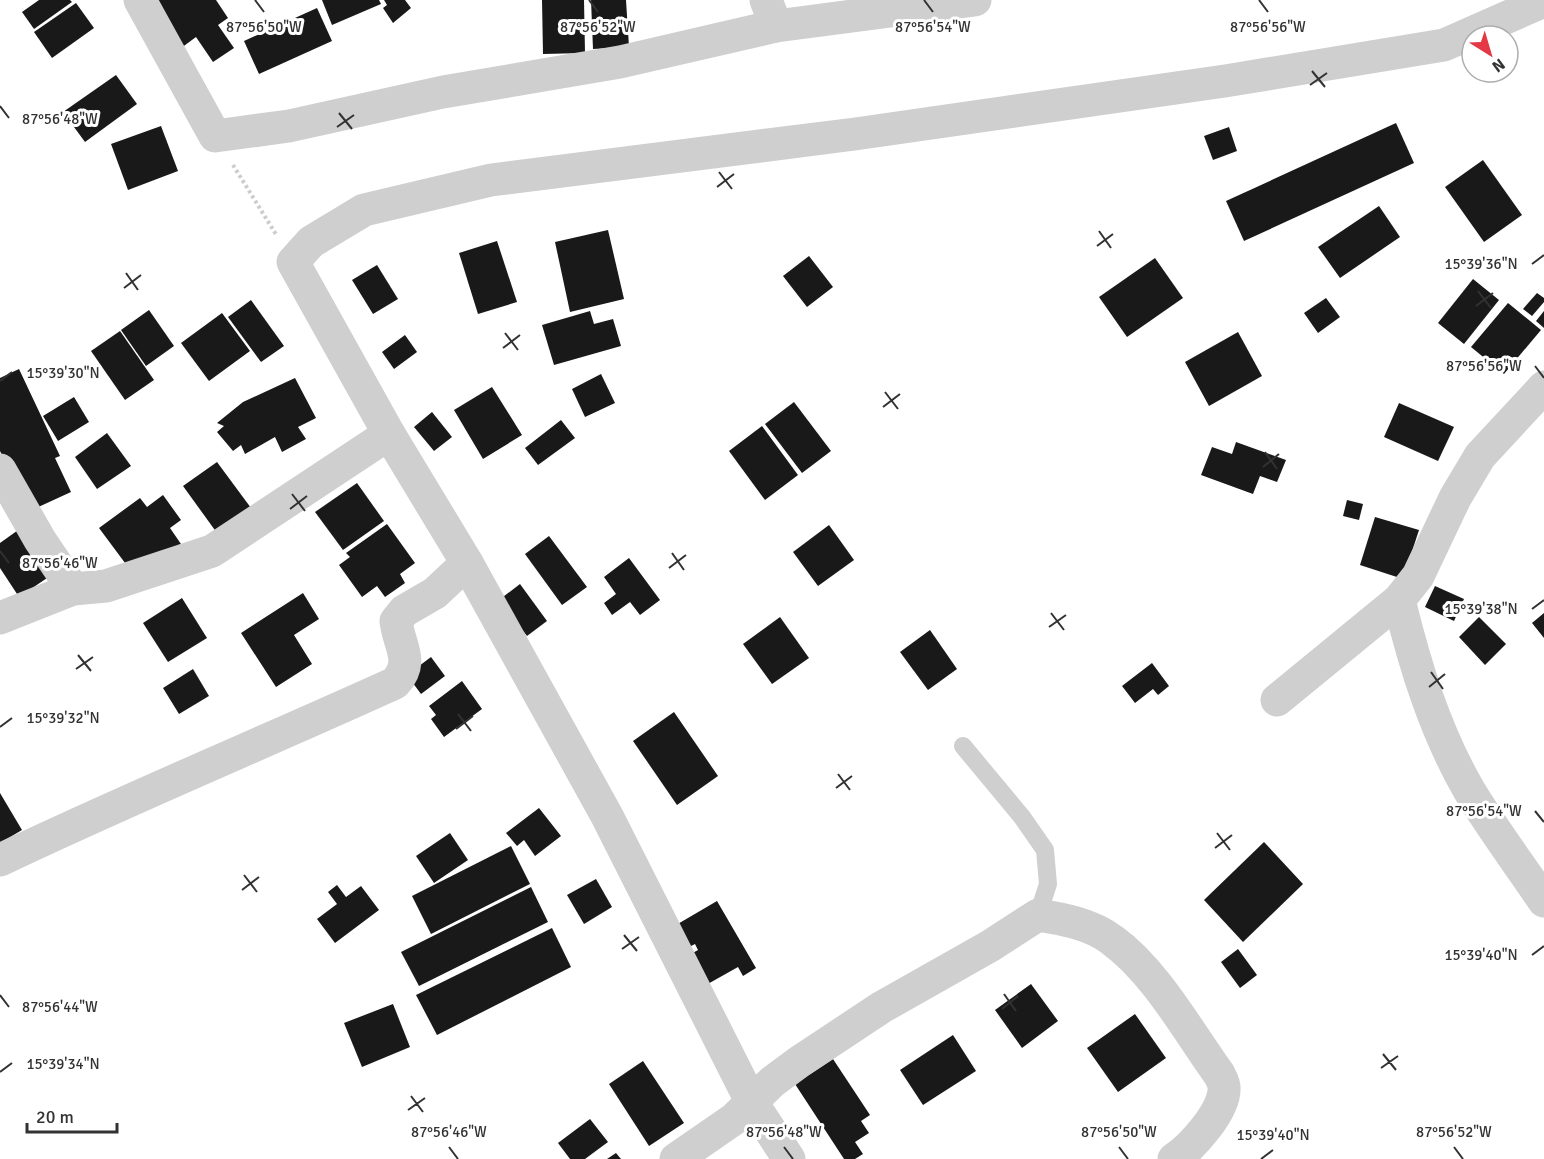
<svg xmlns="http://www.w3.org/2000/svg" width="1544" height="1159" font-family="Signika,sans-serif">
	<style>
		.building { fill: #191919 }
		.lines { fill: none; stroke-linecap: round; stroke-linejoin: round }
		.path { stroke: #ccc; stroke-width: 4; stroke-dasharray: 3 3; stroke-linecap: butt }
		.service { stroke: #cfcfcf; stroke-width: 18 }
		.minor { stroke: #cfcfcf; stroke-width: 33 }
		.ticks { fill: none; stroke: #323232; stroke-width: 2 }
		.ticks-label { font-size: 15px; text-anchor: middle; fill: #323232; stroke: #fff; stroke-width: 6; stroke-linejoin: round; paint-order: stroke }
	</style>
	<rect width="100%" height="100%" fill="#fff"/>
	<!-- building -->
	<g class="building">
		<path d="M39,0H70L72,2L34,29L22,12Z"/>
		<path d="M159,0H216L228,18L218,25L234,48L213,62L196,37L169,57L139,14Z"/>
		<path d="M322,0H379L381,4L332,25Z"/>
		<path d="M384,0H405L411,8L393,23L383,8L387,5Z"/>
		<path d="M542,0H584L585,53L543,54Z"/>
		<path d="M591,0H626L629,47L593,49Z"/>
		<path d="M76,3L94,28L52,58L34,32Z"/>
		<path d="M317,8L332,41L259,74L244,41Z"/>
		<path d="M116,75L137,104L85,142L63,112Z"/>
		<path d="M1396,123L1414,163L1244,241L1226,201Z"/>
		<path d="M161,126L178,171L128,190L111,144Z"/>
		<path d="M1229,127L1237,151L1213,160L1204,136Z"/>
		<path d="M1483,160L1522,215L1484,242L1445,187Z"/>
		<path d="M1379,206L1400,237L1340,278L1318,247Z"/>
		<path d="M608,230L624,299L570,312L555,242Z"/>
		<path d="M497,241L517,302L478,314L459,253Z"/>
		<path d="M809,256L833,287L807,307L783,276Z"/>
		<path d="M1155,258L1183,298L1127,337L1099,297Z"/>
		<path d="M377,265L398,299L373,314L352,280Z"/>
		<path d="M1473,279L1499,300L1464,344L1438,323Z"/>
		<path d="M1537,293L1544,298V302L1532,316L1523,309Z"/>
		<path d="M1326,298L1340,317L1318,333L1304,313Z"/>
		<path d="M251,300L284,346L261,362L228,317Z"/>
		<path d="M1508,303L1541,330L1504,374L1471,347Z"/>
		<path d="M149,310L174,346L146,366L121,330Z"/>
		<path d="M590,311L594,324L613,319L621,346L554,365L542,325Z"/>
		<path d="M1544,311V328L1536,321Z"/>
		<path d="M222,313L250,351L209,381L181,343Z"/>
		<path d="M120,331L154,380L125,400L91,351Z"/>
		<path d="M1238,332L1262,376L1209,406L1185,362Z"/>
		<path d="M405,335L417,352L394,369L382,352Z"/>
		<path d="M19,369L60,456L55,458L71,492L34,509L13,478L0,451V378Z"/>
		<path d="M601,374L615,403L585,417L572,389Z"/>
		<path d="M295,378L316,418L298,427L306,439L282,452L275,437L245,454L241,445L233,451L217,432L224,426L217,423L243,402Z"/>
		<path d="M492,387L522,435L483,459L454,410Z"/>
		<path d="M74,397L89,422L58,441L43,416Z"/>
		<path d="M794,402L831,451L802,473L765,424Z"/>
		<path d="M1399,403L1454,427L1438,461L1384,437Z"/>
		<path d="M432,412L452,437L434,451L414,427Z"/>
		<path d="M561,420L575,438L538,465L525,448Z"/>
		<path d="M762,426L798,475L765,500L729,451Z"/>
		<path d="M107,433L131,466L97,489L75,457Z"/>
		<path d="M1236,442L1286,460L1277,482L1260,476L1253,494L1201,475L1212,447L1232,454Z"/>
		<path d="M217,462L251,508L217,533L183,486Z"/>
		<path d="M357,483L384,521L343,550L315,512Z"/>
		<path d="M163,495L181,520L170,528L181,544L131,571L99,528L140,498L147,507Z"/>
		<path d="M1347,500L1363,504L1359,520L1343,516Z"/>
		<path d="M1375,517L1419,530L1403,579L1360,565Z"/>
		<path d="M387,524L415,563L400,574L405,583L385,597L377,586L362,597L339,565L350,557L346,553Z"/>
		<path d="M829,525L854,560L818,586L793,552Z"/>
		<path d="M21,528L53,574L19,597L0,568V543Z"/>
		<path d="M549,536L587,587L562,605L525,554Z"/>
		<path d="M629,558L660,600L640,615L630,602L612,615L604,603L616,594L604,577Z"/>
		<path d="M520,584L547,621L527,636L499,600Z"/>
		<path d="M1435,586L1464,599L1454,621L1425,607Z"/>
		<path d="M303,593L319,619L294,635L312,664L276,687L241,633Z"/>
		<path d="M182,598L207,638L168,662L143,623Z"/>
		<path d="M1544,613V638L1532,623Z"/>
		<path d="M780,617L809,658L772,684L743,644Z"/>
		<path d="M1479,617L1506,644L1485,665L1459,637Z"/>
		<path d="M930,630L957,669L928,690L900,652Z"/>
		<path d="M431,657L445,676L421,694L407,675Z"/>
		<path d="M1152,663L1169,686L1158,695L1153,689L1135,703L1122,686Z"/>
		<path d="M193,669L209,696L179,714L163,688Z"/>
		<path d="M462,681L482,709L444,737L431,719L436,715L429,706Z"/>
		<path d="M674,712L718,776L677,805L633,741Z"/>
		<path d="M0,793L22,830L0,843Z"/>
		<path d="M539,808L561,836L535,856L524,840L517,846L506,833Z"/>
		<path d="M450,833L468,860L434,883L416,856Z"/>
		<path d="M1264,842L1303,884L1243,942L1204,900Z"/>
		<path d="M511,846L530,884L431,934L412,896Z"/>
		<path d="M596,879L612,907L584,924L567,895Z"/>
		<path d="M337,885L346,897L361,886L379,910L335,943L317,919L337,904L328,892Z"/>
		<path d="M531,887L548,922L419,986L401,952Z"/>
		<path d="M717,901L756,968L743,976L738,967L706,985L689,955L698,950L695,944L689,947L676,925Z"/>
		<path d="M552,928L571,967L437,1035L416,995Z"/>
		<path d="M1238,949L1257,975L1240,988L1221,962Z"/>
		<path d="M1031,984L1058,1021L1022,1048L995,1010Z"/>
		<path d="M393,1004L410,1047L362,1067L344,1023Z"/>
		<path d="M1135,1014L1166,1058L1118,1092L1087,1048Z"/>
		<path d="M953,1035L976,1071L923,1105L900,1070Z"/>
		<path d="M833,1059L870,1115L861,1121L869,1133L855,1142L863,1154L855,1159H844L795,1084Z"/>
		<path d="M643,1061L684,1123L649,1146L609,1084Z"/>
		<path d="M590,1119L608,1142L585,1159H570L558,1143Z"/>
		<path d="M616,1153L621,1159H607Z"/>
	</g>
	<g class="lines">
		<!-- path -->
		<path class="path" d="M233,165L277,236"/>
		<!-- service -->
		<path class="service" d="M963,746L1022,817L1045,850L1048,884L1038,915"/>
		<!-- minor -->
		<g class="minor">
			<path d="M140,0L215,136L289,126L443,92L620,62L776,26L975,0"/>
			<path d="M766,0L776,26"/>
			<path d="M0,470L40,540L73,589"/>
			<path d="M1399,600C1415,666 1435,731 1469,790C1492,828 1519,864 1544,901"/>
			<path d="M0,618L73,589L106,586L212,551L389,434"/>
			<path d="M1277,700L1399,600L1418,576L1455,498L1480,456L1544,387"/>
			<path d="M0,860C130,798 263,743 395,683C415,661 399,647 396,621L404,611L435,593L467,563"/>
			<path d="M676,1159L734,1119L772,1082L799,1062L882,1007L990,946L1038,915C1063,919 1091,924 1112,940C1155,971 1188,1031 1219,1074C1221,1078 1224,1083 1224,1087C1226,1110 1191,1148 1174,1159"/>
			<path d="M789,1159L751,1101L607,816L467,563L389,434L293,262L311,242L364,210L491,180L855,134L1225,81L1444,45L1544,1"/>
		</g>
	</g>
	<!-- ticks -->
	<path class="ticks" d="M255,0L264,12M589,0L598,12M924,0L933,12M1259,0L1268,12M1312,71L1325,87M1310,85L1327,73M0,106L9,118M339,113L352,129M337,127L354,115M719,172L732,189M717,187L734,174M1099,231L1111,248M1097,246L1113,234M1532,264L1544,255M126,273L138,290M124,288L141,275M1478,291L1491,308M1476,306L1493,293M505,333L518,350M503,348L520,335M1535,366L1544,378M0,381L12,372M885,392L898,409M883,407L900,394M1265,452L1277,469M1263,467L1279,454M292,494L305,511M290,509L307,496M0,551L9,563M672,553L684,570M669,568L686,555M1532,609L1544,600M1051,613L1064,630M1049,627L1066,615M78,655L91,671M76,669L93,657M1431,672L1443,689M1429,687L1445,674M458,714L471,731M0,727L12,718M456,729L473,716M838,774L850,790M836,788L852,776M1535,811L1544,822M1217,833L1230,850M1215,848L1232,835M244,875L257,892M242,890L259,877M624,935L637,951M622,949L639,937M1532,955L1544,946M1004,994L1016,1011M0,995L9,1007M1002,1009L1018,996M1383,1054L1396,1070M1381,1068L1398,1056M0,1072L12,1063M411,1096L423,1112M408,1110L425,1098M449,1147L458,1159M784,1147L793,1159M1119,1147L1128,1159M1454,1147L1463,1159M1261,1159L1273,1150"/>
	<g class="ticks-label">
		<text x="264" y="32">87°56'50"W</text>
		<text x="598" y="32">87°56'52"W</text>
		<text x="1268" y="32">87°56'56"W</text>
		<text x="933" y="32">87°56'54"W</text>
		<text x="60" y="124">87°56'48"W</text>
		<text x="1481" y="269">15°39'36"N</text>
		<text x="1484" y="371">87°56'56"W</text>
		<text x="63" y="378">15°39'30"N</text>
		<text x="60" y="568">87°56'46"W</text>
		<text x="1481" y="614">15°39'38"N</text>
		<text x="63" y="723">15°39'32"N</text>
		<text x="1484" y="816">87°56'54"W</text>
		<text x="1481" y="960">15°39'40"N</text>
		<text x="60" y="1012">87°56'44"W</text>
		<text x="63" y="1069">15°39'34"N</text>
		<text x="449" y="1137">87°56'46"W</text>
		<text x="784" y="1137">87°56'48"W</text>
		<text x="1119" y="1137">87°56'50"W</text>
		<text x="1454" y="1137">87°56'52"W</text>
		<text x="1273" y="1140">15°39'40"N</text>
	</g>
	<!-- north arrow -->
	<g transform="translate(1490 54) rotate(143)"><circle r="28" fill="#ffffff" stroke="#adadad" stroke-width="1.5"/>
	<path d="M0-4.5L10 22L0 15L-10 22Z" fill="#e43845"/>
	<text y="-9" font-size="16" font-weight="bold" text-anchor="middle" fill="#323232">N</text>
	</g>
	<!-- scale -->
	<path d="M27 1123v9h90v-9" fill="none" stroke="#323232" stroke-width="3"/>
	<text x="36" y="1123" font-size="18" fill="#323232" stroke="#ffffff" stroke-width="4.5" paint-order="stroke">20 m</text>
</svg>
